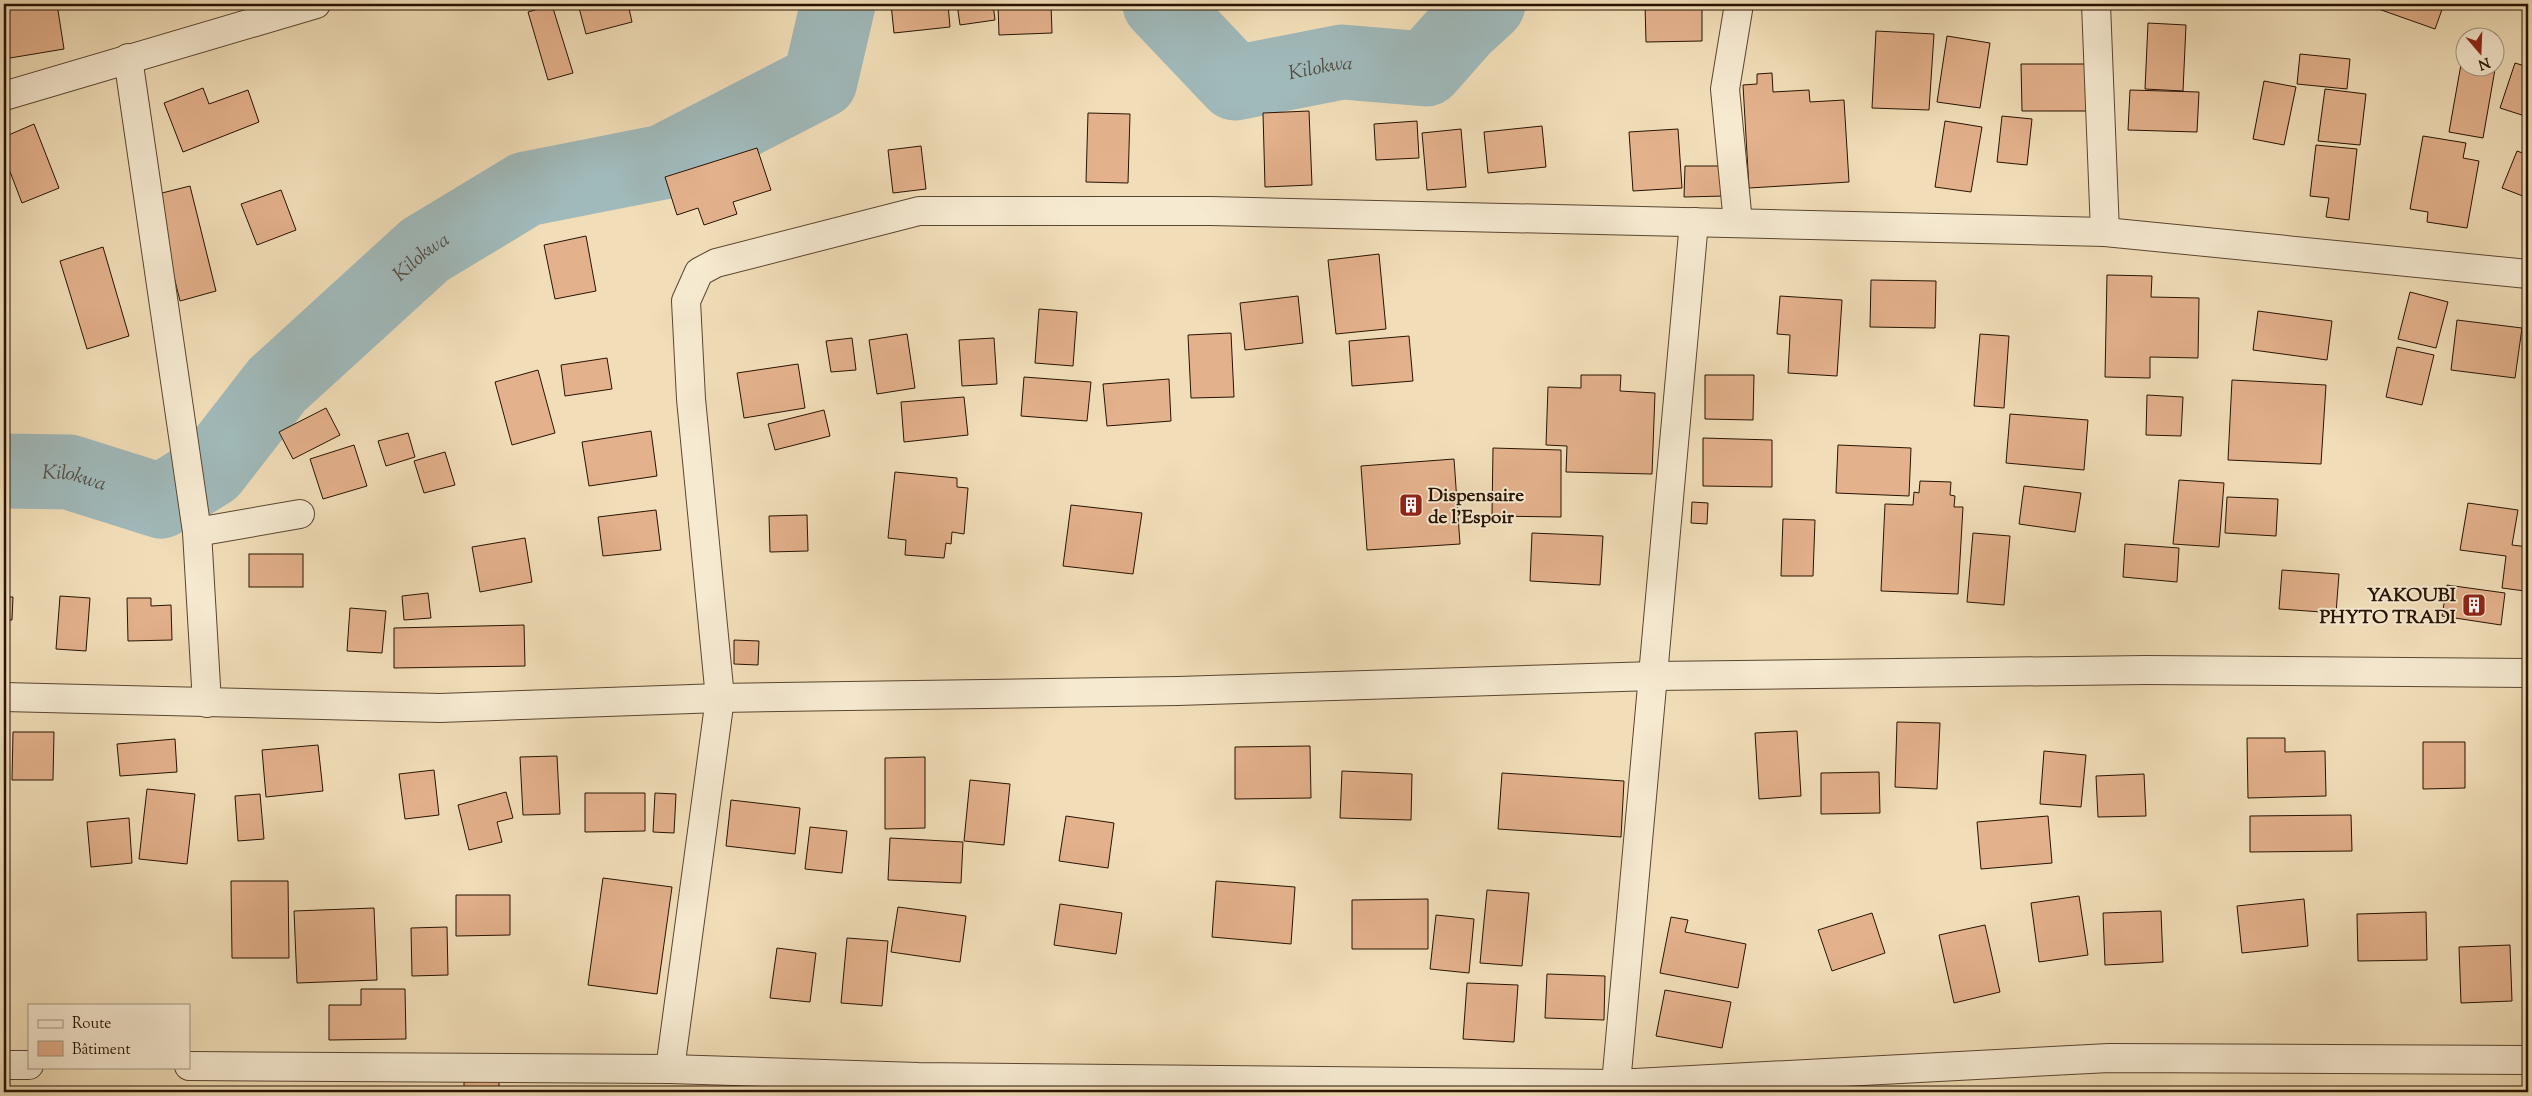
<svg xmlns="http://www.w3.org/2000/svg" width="2532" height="1096" font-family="'Sorts Mill Goudy',serif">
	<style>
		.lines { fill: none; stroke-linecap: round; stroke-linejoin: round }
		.river { stroke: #a0b9ba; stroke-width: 75 }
		.building { fill: #e3b18c; stroke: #281301 }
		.minor-casing { stroke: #5a462f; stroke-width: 30 }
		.minor { stroke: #f6ead1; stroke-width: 28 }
		.labels { text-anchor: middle; stroke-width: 4; stroke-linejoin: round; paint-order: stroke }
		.poi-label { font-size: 19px; font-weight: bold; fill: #281301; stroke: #f6ead1; text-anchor: start }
		.water-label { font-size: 20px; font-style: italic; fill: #524d42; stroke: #f6ead1 }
	</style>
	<rect width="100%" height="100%" fill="#f1deb8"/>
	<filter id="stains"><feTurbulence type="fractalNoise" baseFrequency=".004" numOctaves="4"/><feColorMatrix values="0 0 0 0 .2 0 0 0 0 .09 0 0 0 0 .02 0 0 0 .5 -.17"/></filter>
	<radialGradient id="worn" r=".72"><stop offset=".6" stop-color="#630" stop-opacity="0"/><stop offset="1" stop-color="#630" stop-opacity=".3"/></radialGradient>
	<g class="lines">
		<!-- river -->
		<g class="river">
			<path id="s1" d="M1160,4L1235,83L1342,62L1426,69L1464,26L1488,4"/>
			<path id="s2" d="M4,471L69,472L161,501L211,470L277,385L425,250L526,189L663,162L820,81L838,4"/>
		</g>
	</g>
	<!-- building -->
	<g class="building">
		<path d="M4,4H57L64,49L4,59Z"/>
		<path d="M578,4H628L632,22L586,34Z"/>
		<path d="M891,4H948L950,27L894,33Z"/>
		<path d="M957,4H993L995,20L960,25Z"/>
		<path d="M1051,4L1052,33L999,35L998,5Z"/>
		<path d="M1645,4H1702V41L1646,42Z"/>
		<path d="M2371,4H2444L2435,29L2370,6Z"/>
		<path d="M552,5L573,73L548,80L528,12Z"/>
		<path d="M2148,23L2186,25L2183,91L2145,89Z"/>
		<path d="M1876,31L1934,34L1929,110L1872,108Z"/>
		<path d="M1947,36L1990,43L1980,108L1937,102Z"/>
		<path d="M2463,53L2464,68H2494V58H2497L2483,138L2449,132Z"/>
		<path d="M2300,54L2350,59L2347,89L2297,84Z"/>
		<path d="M2515,63L2528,67V117L2500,108Z"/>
		<path d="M2021,64H2089L2090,111H2022Z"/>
		<path d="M1772,73L1773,92L1809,90L1810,102L1844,100L1849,182L1749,188L1743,85L1757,84V74Z"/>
		<path d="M2264,81L2296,87L2284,145L2253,139Z"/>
		<path d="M203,88L209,104L248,90L259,122L183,152L164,103Z"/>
		<path d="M2325,89L2366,94L2360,145L2318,141Z"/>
		<path d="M2130,90L2199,92L2197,132L2128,130Z"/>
		<path d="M1309,111L1312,185L1265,187L1263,113Z"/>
		<path d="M1088,113L1130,114L1128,183L1086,182Z"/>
		<path d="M2002,116L2032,119L2027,165L1997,162Z"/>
		<path d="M1417,121L1419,158L1376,160L1374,124Z"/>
		<path d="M1945,121L1982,127L1971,192L1935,187Z"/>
		<path d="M34,124L59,188L22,203L4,156V137Z"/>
		<path d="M1542,126L1546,167L1488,173L1484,132Z"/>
		<path d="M1461,129L1466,187L1427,190L1422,133Z"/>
		<path d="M1678,129L1682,188L1633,191L1629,132Z"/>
		<path d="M2423,136L2466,143L2463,158L2479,161L2467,228L2427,222L2428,212L2410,209Z"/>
		<path d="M2316,145L2357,149L2349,220L2326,217L2329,198L2310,196Z"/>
		<path d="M921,146L926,189L893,193L888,150Z"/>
		<path d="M757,148L771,190L733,202L737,214L704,225L698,208L677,215L665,177Z"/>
		<path d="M2517,151L2528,155V198L2502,188Z"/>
		<path d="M1685,166H1725V196L1684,197Z"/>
		<path d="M190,186L216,291L180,301L154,195Z"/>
		<path d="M281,190L296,230L257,245L241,204Z"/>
		<path d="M586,236L596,291L555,299L544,245Z"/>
		<path d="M103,247L129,336L87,349L60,261Z"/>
		<path d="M1379,254L1386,329L1336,334L1328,260Z"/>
		<path d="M2107,275L2152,276L2151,297L2199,298L2198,358L2150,357V378L2105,377Z"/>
		<path d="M1871,280L1936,281L1935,328L1870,327Z"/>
		<path d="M2410,292L2448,302L2436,348L2398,339Z"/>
		<path d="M1298,296L1303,343L1245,350L1240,303Z"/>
		<path d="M1780,296L1842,300L1837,376L1788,373L1790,335L1777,334Z"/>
		<path d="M1039,309L1077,312L1073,366L1035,363Z"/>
		<path d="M2258,311L2332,321L2327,360L2253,350Z"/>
		<path d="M2457,320L2522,328L2515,378L2451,370Z"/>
		<path d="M1231,333L1234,397L1191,398L1188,335Z"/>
		<path d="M907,334L915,388L877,394L869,340Z"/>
		<path d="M1980,334L2009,336L2004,408L1974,406Z"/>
		<path d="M1409,336L1413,381L1352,386L1349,341Z"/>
		<path d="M852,338L856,370L831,372L826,341Z"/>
		<path d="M994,338L997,384L962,386L959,340Z"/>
		<path d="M2397,347L2434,355L2422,405L2386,397Z"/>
		<path d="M607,358L612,389L565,396L561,365Z"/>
		<path d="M798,364L805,408L744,418L737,373Z"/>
		<path d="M538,370L555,433L512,445L495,382Z"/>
		<path d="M1581,375H1621L1620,391L1655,393L1652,474L1566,472L1567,446L1546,445L1548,387L1581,388Z"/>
		<path d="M1705,375H1754L1753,420L1705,419Z"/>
		<path d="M1024,377L1091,382L1087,421L1021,416Z"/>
		<path d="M1169,379L1171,421L1107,426L1103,384Z"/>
		<path d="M2232,380L2326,385L2321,464L2228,460Z"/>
		<path d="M2147,395L2183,397L2181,436L2146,435Z"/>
		<path d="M964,397L968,435L904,442L901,402Z"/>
		<path d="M326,408L340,435L293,459L279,432Z"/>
		<path d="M824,410L830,436L775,450L768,424Z"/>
		<path d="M2010,414L2088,420L2084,470L2006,463Z"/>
		<path d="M651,431L657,476L589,486L582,442Z"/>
		<path d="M408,433L415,457L386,466L378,441Z"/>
		<path d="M1703,438L1772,440V487L1703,486Z"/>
		<path d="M354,445L367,486L323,499L310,459Z"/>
		<path d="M1838,445L1911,448L1909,496L1836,493Z"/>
		<path d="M1493,448L1561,450V517L1492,516Z"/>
		<path d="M445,452L455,485L424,493L414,461Z"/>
		<path d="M1454,459L1460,544L1367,550L1361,466Z"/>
		<path d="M895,472L957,478V487L968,488L964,534L952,532L951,544L946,543L944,558L905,555L906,540L888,538Z"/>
		<path d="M2179,480L2224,483L2219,547L2173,544Z"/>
		<path d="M1920,481L1951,482L1950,495L1955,496L1954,507H1963L1958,594L1881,591L1885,504L1913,505L1914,492L1919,493Z"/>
		<path d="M2024,486L2081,493L2075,532L2019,524Z"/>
		<path d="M2227,497L2278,499L2276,536L2225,533Z"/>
		<path d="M1692,502L1708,503L1707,524L1691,523Z"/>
		<path d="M2468,503L2518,510L2512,545L2528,547V569L2525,591L2502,588L2506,556L2460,550Z"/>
		<path d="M1071,505L1142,513L1133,574L1063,566Z"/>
		<path d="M656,510L661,550L603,556L598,517Z"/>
		<path d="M807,515L808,551L770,552L769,516Z"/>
		<path d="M1783,519L1815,520L1813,576H1781Z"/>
		<path d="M1532,533L1603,536L1600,585L1530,581Z"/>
		<path d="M1973,533L2010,536L2004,605L1967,602Z"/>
		<path d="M525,538L532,582L480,592L472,547Z"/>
		<path d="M2125,544L2179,548L2177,582L2123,577Z"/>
		<rect x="249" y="554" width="54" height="33"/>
		<path d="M2282,570L2339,574L2336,613L2279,609Z"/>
		<path d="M2447,585L2505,593L2501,625L2442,616Z"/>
		<path d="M428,593L431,618L404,620L402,596Z"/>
		<path d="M60,596L90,598L86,651L56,649Z"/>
		<path d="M4,597H13L12,620H4Z"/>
		<path d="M127,598H151V606L171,605L172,640L128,641Z"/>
		<path d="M350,608L386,611L382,653L347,651Z"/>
		<path d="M524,625L525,666L394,668V628Z"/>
		<path d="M734,640L759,641L758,665L734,664Z"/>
		<path d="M1897,722L1940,723L1937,789L1895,787Z"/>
		<path d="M1797,731L1801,796L1759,799L1755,733Z"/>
		<path d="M13,732H54L53,780H12Z"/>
		<path d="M2247,738H2285V752L2325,751L2326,796L2248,798Z"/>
		<path d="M175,739L177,772L120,776L117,744Z"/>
		<path d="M2423,742H2465V788L2423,789Z"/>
		<path d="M318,745L323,791L266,797L262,750Z"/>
		<path d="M1310,746L1311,798L1235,799V747Z"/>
		<path d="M2044,751L2086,755L2081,807L2040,804Z"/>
		<path d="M557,756L560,814L523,815L520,757Z"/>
		<path d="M925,757V828L885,829V758Z"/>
		<path d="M434,770L439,815L405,819L399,774Z"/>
		<path d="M1342,771L1412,774L1411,820L1340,818Z"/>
		<path d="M1879,772L1880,813L1821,814V773Z"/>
		<path d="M1502,773L1624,781L1621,837L1498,829Z"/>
		<path d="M2144,774L2146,816L2098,817L2096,776Z"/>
		<path d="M970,780L1010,784L1004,845L964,841Z"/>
		<path d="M147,789L195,794L187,864L139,859Z"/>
		<path d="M506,792L513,818L497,822L502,842L469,850L458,805Z"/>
		<path d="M585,793H645V831L585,832Z"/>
		<path d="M655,793L676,794L674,833L653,832Z"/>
		<path d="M260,794L264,839L238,841L235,796Z"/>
		<path d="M731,800L800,808L795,854L726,846Z"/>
		<path d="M2351,815L2352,851L2250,852V816Z"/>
		<path d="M1066,816L1114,823L1108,868L1059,861Z"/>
		<path d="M2048,816L2052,863L1981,869L1977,822Z"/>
		<path d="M129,818L132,863L91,867L87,822Z"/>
		<path d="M810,827L847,831L842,873L805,869Z"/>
		<rect x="2523" y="836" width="5" height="39"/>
		<path d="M890,838L963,842L961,883L888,880Z"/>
		<path d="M603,878L672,887L657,994L588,985Z"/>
		<path d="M231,881H288L289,958H232Z"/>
		<path d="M1216,881L1295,887L1291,944L1212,937Z"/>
		<path d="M1487,890L1529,893L1522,966L1480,963Z"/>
		<path d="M456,895H510V935L456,936Z"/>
		<path d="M2079,896L2088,955L2039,962L2031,903Z"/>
		<path d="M1428,899V949H1352V900Z"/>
		<path d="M2304,899L2308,946L2242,953L2237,906Z"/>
		<path d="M1060,904L1122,913L1116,954L1054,945Z"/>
		<path d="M898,907L966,916L960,962L891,952Z"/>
		<path d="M374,908L377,980L297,983L294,911Z"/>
		<path d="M2161,911L2163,962L2105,965L2103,913Z"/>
		<path d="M2426,912L2427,960L2358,961L2357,914Z"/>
		<path d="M1872,913L1885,953L1832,971L1818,930Z"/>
		<path d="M1436,915L1474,919L1469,973L1430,969Z"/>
		<path d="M1671,917L1688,920L1685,932L1746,944L1738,988L1660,973Z"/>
		<path d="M1985,925L2000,992L1954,1003L1939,935Z"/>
		<path d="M447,927L448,975L412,976L411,928Z"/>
		<path d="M847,938L888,941L882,1006L841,1003Z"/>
		<path d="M2510,945L2512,1001L2461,1003L2459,947Z"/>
		<path d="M777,948L816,953L810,1002L770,998Z"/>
		<path d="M1547,974L1605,976L1604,1020L1545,1018Z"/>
		<path d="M1467,983L1518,985L1514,1042L1463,1039Z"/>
		<path d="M361,989H405L406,1039L329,1040V1005H361Z"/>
		<path d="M1665,990L1731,1002L1722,1048L1656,1036Z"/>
		<path d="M499,1081V1092H464V1082Z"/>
		<path d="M2095,1089L2142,1091V1092H2095Z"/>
		<path d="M220,1091L292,1092H220Z"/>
	</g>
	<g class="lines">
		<!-- minor casing -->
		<g class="minor-casing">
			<g id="minor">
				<path d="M2096,4L2105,232"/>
				<path d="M128,58L197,532"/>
				<path d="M4,96L316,4"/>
				<path d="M1738,223L1725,89L1739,4"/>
				<path d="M4,697L440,708L720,698L1178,691L1654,676L2146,670L2528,673"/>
				<path d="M207,703L197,532L300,514"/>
				<path d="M4,1065H29"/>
				<path d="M189,1066L670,1069L918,1077L1616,1084L2109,1058L2528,1060"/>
				<path d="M670,1069L720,698L691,399L686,301L699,272L716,263L919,211H1211L2105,232L2528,274"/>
				<path d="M1616,1084L1694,222"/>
			</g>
		</g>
		<!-- minor -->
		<use href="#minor" class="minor"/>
	</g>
	<!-- icons -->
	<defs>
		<g id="building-square" transform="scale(1.25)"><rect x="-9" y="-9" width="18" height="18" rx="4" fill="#8f2418" stroke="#f6ead1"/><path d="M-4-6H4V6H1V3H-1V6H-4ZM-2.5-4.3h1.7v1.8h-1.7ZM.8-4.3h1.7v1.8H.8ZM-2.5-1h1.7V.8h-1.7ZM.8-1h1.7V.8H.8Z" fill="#fff"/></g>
	</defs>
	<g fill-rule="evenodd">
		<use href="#building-square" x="1411" y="505"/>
		<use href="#building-square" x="2474" y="605"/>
	</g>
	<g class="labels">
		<!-- poi labels -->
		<g class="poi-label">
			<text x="1428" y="501">Dispensaire<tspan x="1428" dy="22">de l'Espoir</tspan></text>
			<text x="2456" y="601" text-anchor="end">YAKOUBI<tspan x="2456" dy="22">PHYTO TRADI</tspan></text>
		</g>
		<!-- water labels -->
		<g class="water-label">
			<text dy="7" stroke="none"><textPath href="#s1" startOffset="196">Kilokwa</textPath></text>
			<text dy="7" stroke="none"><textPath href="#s2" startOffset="521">Kilokwa</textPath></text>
			<text dy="7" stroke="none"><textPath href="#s2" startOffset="71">Kilokwa</textPath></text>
		</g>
	</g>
	<!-- margin -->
	<rect width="2532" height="1096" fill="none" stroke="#f1deb8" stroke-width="20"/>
	<rect x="5" y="5" width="2522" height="1086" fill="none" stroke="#281301" stroke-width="2.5"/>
	<rect x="10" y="10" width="2512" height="1076" fill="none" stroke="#281301"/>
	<!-- legend -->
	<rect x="28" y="1004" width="162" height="65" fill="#f6ead1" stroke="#a4947e"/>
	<rect x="38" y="1020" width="25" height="8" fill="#f6ead1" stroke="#a4947e"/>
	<text x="72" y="1028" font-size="15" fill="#281301">Route</text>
	<rect x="38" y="1041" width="25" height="15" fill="#e3b18c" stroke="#a4947e"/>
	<text x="72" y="1054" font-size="15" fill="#281301">Bâtiment</text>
	<!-- north arrow -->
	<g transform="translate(2480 52) rotate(161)"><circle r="24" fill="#f6ead1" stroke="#a4947e"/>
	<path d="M0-4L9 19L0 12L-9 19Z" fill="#8f2418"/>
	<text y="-8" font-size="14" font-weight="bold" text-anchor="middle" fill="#281301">N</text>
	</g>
	<rect width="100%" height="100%" filter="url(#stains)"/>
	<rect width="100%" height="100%" fill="url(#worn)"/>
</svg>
